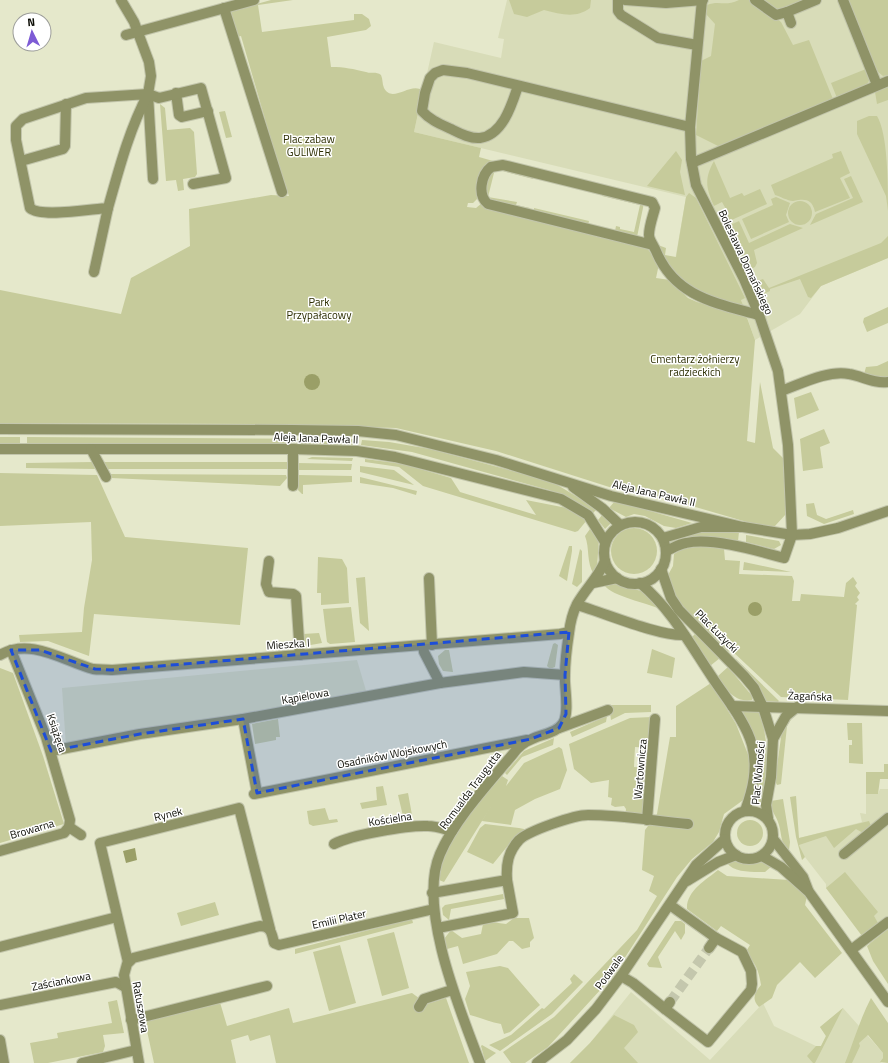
<svg xmlns="http://www.w3.org/2000/svg" width="888" height="1063" font-family="'Titillium Web',sans-serif">
	<style>
		.built { fill: #d8dcb8 }
		.green { fill: #c6cb9b }
		.water { fill: #9a9f67 }
		.lines { fill: none; stroke-linecap: round; stroke-linejoin: round }
		.minor-tunnel { stroke: #c4c7ad; stroke-width: 10; stroke-dasharray: 10 5; stroke-linecap: butt }
		.minor-casing { stroke: #c2c5ab; stroke-width: 12 }
		.minor { stroke: #8f9367; stroke-width: 10 }
		.marked { fill: #1d4ed8; fill-opacity: 0.2; stroke: #1d4ed8; stroke-width: 3; stroke-dasharray: 8 5; stroke-linejoin: round }
		.labels { text-anchor: middle; stroke-width: 3; stroke-linejoin: round; paint-order: stroke }
		.park-label { font-size: 11px; fill: #2b2d00; stroke: #fff }
		.street-label { font-size: 11px; fill: #0b0c04; stroke: #fff }
	</style>
	<rect width="100%" height="100%" fill="#e5e8cb"/>
	<!-- built -->
	<g class="built">
		<path d="M507,0H888V258L821,286L800,314L755,340L741,300L674,266L686,197L414,132L434,42L501,58L504,39L498,38Z"/>
		<path d="M357,660L367,694L66,746L62,688Z"/>
		<path d="M880,789H888V968L826,888V884L805,857L799,845V838L862,822L860,813L866,814V794H878Z"/>
		<path d="M631,992L710,1060L763,1003L774,1026L818,1047L821,1046L826,1036L820,1027L843,1008L883,1053V1058L881,1063H570L590,1043Z"/>
	</g>
	<!-- green -->
	<g class="green">
		<path d="M271,0H293L258,5L262,32L354,20V14H362L369,19L371,26L366,30L327,37L331,67C345,67 353,69 366,72C371,74 376,71 381,75C383,79 382,84 384,88C392,103 408,84 420,89L422,95L414,132L481,148L479,157L493,161C475,173 480,180 478,198L473,203H468L467,207L476,208L482,203L647,248L659,264L656,278L670,280L688,298L697,302L746,315L755,340L747,441L755,443L760,382L773,448L783,458L786,514L775,526L767,528L641,491L625,492L496,451L396,428L274,424L0,423V290L121,314L131,278L190,246L189,209L271,195L289,196L263,120L265,119L241,36L237,37L229,12Z"/>
		<path d="M509,0H591L590,8C575,19 561,14 544,10L527,17L514,14Z"/>
		<path d="M739,0H752L781,22L793,45L809,40L833,99L718,146L696,135L701,61L711,56L715,24L706,14L707,5C720,0 724,7 739,0Z"/>
		<path d="M757,0H809L777,12Z"/>
		<path d="M848,0H888V75L883,76L877,71Z"/>
		<path d="M866,69L870,79L866,86L837,98L831,83Z"/>
		<path d="M888,84V100L877,104L875,92L878,88Z"/>
		<path d="M160,104L165,108L167,130L190,128L194,132L197,174L195,177L183,179L184,190L178,191L176,180L166,181Z"/>
		<path d="M225,111L232,137L226,138L219,112Z"/>
		<path d="M869,116H877C888,134 888,185 888,211L886,196L857,134V121Z"/>
		<path d="M676,151L682,160L680,172L685,195L647,186Z"/>
		<path d="M841,151L850,173L840,178L850,198L815,212C812,198 804,199 793,201C788,201 779,196 775,195L771,185L833,158L832,154Z"/>
		<path d="M714,161L730,198L742,193L744,196L760,189L767,204L725,223L720,215L727,211L722,202L714,206C706,188 704,179 714,161Z"/>
		<path d="M497,168L534,176L533,179L495,169L488,197L517,202L516,205L530,208V210C514,207 484,206 486,185C486,177 490,172 497,168Z"/>
		<path d="M851,176L863,202L810,225L816,214L853,198L844,179Z"/>
		<path d="M603,193L644,203L637,237L615,231L616,226L620,227V229L634,232L640,205L602,196Z"/>
		<path d="M689,193L696,198L745,298L741,300L743,305C734,306 727,302 719,299C687,288 672,275 658,245L666,248L665,255L676,257L686,197Z"/>
		<path d="M776,197L790,203L786,215L789,222L751,239L742,219L773,205L771,199Z"/>
		<circle cx="800" cy="213" r="12"/>
		<path d="M534,208L589,221L588,225L534,211Z"/>
		<path d="M739,221L749,243L790,224L803,228L754,250L757,263L755,267L749,270L726,227Z"/>
		<path d="M888,236V258L821,286L811,298L808,297L800,279L770,289V291L761,295L755,282L763,279L769,288L881,243Z"/>
		<path d="M888,307V323L867,332L863,322L864,318Z"/>
		<path d="M888,361V376L883,378L864,374L866,367L877,366Z"/>
		<path d="M811,392L819,410L797,419L794,398Z"/>
		<path d="M824,429L830,443L820,447L823,468L803,471L800,439Z"/>
		<rect x="0" y="437" width="20" height="6"/>
		<path d="M27,437L354,439L353,445L27,443Z"/>
		<path d="M362,440L389,442L430,449L551,481L597,509L592,514L566,496L549,490L412,452L361,445Z"/>
		<path d="M312,457L353,458L352,461L307,459Z"/>
		<path d="M365,459L403,464L451,478L460,492L536,515L526,500L572,509L587,520L578,531L575,532L423,486L399,467L365,462Z"/>
		<path d="M93,462L95,469L26,468V463Z"/>
		<rect x="103" y="462" width="184" height="7"/>
		<path d="M296,463L352,464L351,470H296Z"/>
		<path d="M360,466L394,470L414,485L360,472Z"/>
		<path d="M0,473L97,475L125,537L248,548L240,625L94,614L89,656L48,641L20,642L19,635L82,632L84,608L92,560L91,522L0,526Z"/>
		<path d="M109,474L286,475L287,478L280,486L111,478Z"/>
		<path d="M299,475L352,476V482L303,485V494H302L298,490Z"/>
		<path d="M360,477L417,491L416,495L393,488L360,483Z"/>
		<path d="M615,501L692,523L676,528L664,526L645,516L634,514L626,517L609,508Z"/>
		<path d="M814,503L817,515L826,519L853,510L854,514L824,524L807,516L806,504Z"/>
		<path d="M603,514L612,522L605,529L598,520Z"/>
		<path d="M592,526L599,539L597,567L594,574C586,563 590,548 585,536Z"/>
		<circle cx="634" cy="551" r="23"/>
		<path d="M731,531L739,532L738,541L700,536L670,542L669,538L687,533Z"/>
		<path d="M746,535L779,541L781,545L774,549L746,542Z"/>
		<path d="M569,546H572V551L567,581L559,576Z"/>
		<path d="M701,546L724,549L725,560L740,561L739,574L792,576L794,581L792,601H800L801,594L844,597L846,583L853,577L857,583L855,586L860,593L857,597L859,600L855,604L857,605L848,700L781,697L731,650L726,653L681,605L674,594L668,575L673,566L674,554L682,549Z"/>
		<path d="M580,549L582,551V582L577,587L572,584Z"/>
		<path d="M318,557L342,559L347,568L349,603L321,605V593H317Z"/>
		<path d="M744,562L791,572L743,570Z"/>
		<path d="M365,577L369,631L360,623L356,578Z"/>
		<path d="M615,584L645,592L660,609C647,603 612,596 605,586Z"/>
		<path d="M351,607L355,642L330,644L327,642L323,609Z"/>
		<path d="M319,633L322,643L305,646L303,634Z"/>
		<path d="M695,634L720,658L710,666L692,637Z"/>
		<path d="M555,643L558,645L555,667L550,669L547,666L553,644Z"/>
		<path d="M652,649L675,658L672,678L647,673Z"/>
		<path d="M445,650H449L453,672L443,671L439,664L438,656Z"/>
		<path d="M736,659L779,701L778,702L766,701L755,684L734,661Z"/>
		<path d="M728,667L753,697L752,700C734,703 726,689 718,676Z"/>
		<path d="M0,668L13,673L43,756L64,824L0,843Z"/>
		<path d="M711,683L736,724L751,762L750,786L746,798L724,814L719,832L713,842L692,859L677,877L613,976L548,1047L525,1063H511L503,1052L554,1017L569,1002L637,930L657,896L649,891L654,876L642,870L645,830L657,814L670,737H676V706Z"/>
		<path d="M609,705H651V712L625,713L611,720Z"/>
		<path d="M742,710L759,711C770,743 768,772 761,806L754,804C764,762 760,749 742,710Z"/>
		<path d="M794,715L787,726L781,784L777,785L775,781L782,730L784,725Z"/>
		<path d="M607,716L606,722L572,737L570,732Z"/>
		<path d="M652,717L650,748L635,747L634,767L649,768L645,814L625,818L626,809L624,806L615,807L611,805L612,798L608,797L609,780L591,783L574,769L569,744L630,718Z"/>
		<path d="M278,719L280,737H276V740L255,744L252,724Z"/>
		<path d="M847,723H862L863,764L849,763V745H852V740H848Z"/>
		<path d="M554,738L553,745L522,757L507,775L505,773L524,751Z"/>
		<path d="M559,747L562,749L567,770L560,789L535,799L515,810L511,825L482,821L495,800L444,882L439,880C436,846 481,800 502,776L508,780L506,786L524,763Z"/>
		<path d="M884,764H888V779H880L878,794H866V772H884Z"/>
		<path d="M383,786L387,805L362,809L360,803L377,800L376,787Z"/>
		<path d="M408,793L412,815L403,816L398,795Z"/>
		<path d="M796,796L799,838L869,821L871,826L863,833L856,829L834,848L826,836L799,845L805,857L802,860L796,837L790,797Z"/>
		<path d="M783,799L790,842L789,850C780,843 782,835 779,825C776,814 771,813 771,801Z"/>
		<path d="M325,808L329,820L337,819L338,822L313,826L309,824L307,811Z"/>
		<circle cx="750" cy="833" r="13"/>
		<path d="M485,824L519,828L524,829L525,832L510,843L493,864L467,852L480,828Z"/>
		<path d="M735,860L748,863L763,862L772,866L765,872C754,872 734,873 727,863Z"/>
		<path d="M718,870L727,876L789,880L807,896L805,905L842,953L815,978L800,962L777,985L772,998L759,1007C751,999 755,992 761,985C759,971 755,961 745,953L750,945L721,926L717,931L687,909C686,891 706,880 718,870Z"/>
		<path d="M845,872L878,912L874,916L878,923L862,936L826,888Z"/>
		<path d="M503,894L504,899L451,909L449,920L443,915L442,908L445,905Z"/>
		<path d="M215,902L219,915L181,926L177,913Z"/>
		<path d="M514,918H529L534,938L530,942V947L522,949L513,941H509L497,954L463,964L458,946L447,949L444,939L451,930L462,938L481,934L483,924L491,922L506,924Z"/>
		<path d="M412,919L413,923L295,954V949Z"/>
		<path d="M675,921H681L685,924V933L681,940L675,931L658,957L662,968L649,967L647,964Z"/>
		<path d="M888,929V984L873,961L867,946Z"/>
		<path d="M394,932L409,988L382,996L367,939Z"/>
		<path d="M340,945L356,1003L329,1011L313,952Z"/>
		<path d="M500,966L508,968L540,1005L510,1032L504,1034L501,1024C490,1022 482,1018 470,1015L465,999L470,986L466,972Z"/>
		<path d="M574,974L583,982L552,1014L500,1051L489,1045L511,1035L542,1008L544,1009L572,983L570,979Z"/>
		<path d="M412,993L427,1004L446,998L469,1063H276L270,1035L250,1041L248,1035L231,1040L236,1063H154L144,1017L219,999L227,1026L289,1008L293,1023Z"/>
		<path d="M871,998L888,1023V1063L880,1062L883,1058V1053L868,1035L859,1043L860,1046L852,1063H845C854,1041 860,1019 871,998Z"/>
		<path d="M117,1000L124,1033L103,1035L105,1046L103,1052L48,1063H34L30,1043L58,1038L57,1033L112,1023L108,1002Z"/>
		<path d="M843,1008L815,1063H813L807,1056L816,1046H821L826,1036L820,1027Z"/>
		<path d="M614,1015L634,1025L638,1032L624,1048L638,1063H570L590,1043Z"/>
		<path d="M482,1045L496,1053L485,1061L481,1046Z"/>
	</g>
	<!-- water -->
	<g class="water">
		<circle cx="312" cy="382" r="8"/>
		<circle cx="755" cy="609" r="7"/>
		<path d="M135,848L137,860L126,863L123,851Z"/>
	</g>
	<g class="lines">
		<!-- minor-tunnel -->
		<path class="minor-tunnel" d="M670,1002L709,948"/>
		<!-- minor casing -->
		<g class="minor-casing">
			<g id="minor">
				<path d="M121,0L134,22L149,62L151,76L148,94L153,179"/>
				<path d="M618,0V11L621,15L658,38L697,45"/>
				<path d="M625,0L666,3L703,0"/>
				<path d="M755,0L776,15L787,12"/>
				<path d="M843,0L877,85"/>
				<path d="M224,8L282,192"/>
				<path d="M791,23L787,12L816,0"/>
				<path d="M126,35L254,0"/>
				<path d="M518,86C512,104 503,135 480,138C470,139 459,133 451,129C440,124 430,120 422,111L425,93L430,78L435,73L443,70L467,73L690,127"/>
				<path d="M176,93L179,115L182,117L208,111"/>
				<path d="M148,94C129,130 119,169 108,208C91,209 41,218 30,208L16,140V126L23,119L86,98L148,94L159,98L201,88L226,178L193,184"/>
				<path d="M21,161L63,149L65,146L66,104"/>
				<path d="M692,163L888,81"/>
				<path d="M653,245L488,204C477,195 481,175 491,167L503,165L652,202L655,208C653,216 649,226 649,235C649,240 654,246 656,251C675,297 716,303 759,315"/>
				<path d="M94,272L108,208"/>
				<path d="M781,391C801,384 827,370 849,374C862,376 874,384 888,382"/>
				<path d="M0,429L292,430L358,431L396,435L496,460L611,496L743,527"/>
				<path d="M0,449H293L357,451L395,457L561,499L588,515L605,542"/>
				<path d="M91,449L106,477"/>
				<path d="M293,449V486"/>
				<path d="M573,487L602,508L620,525"/>
				<circle cx="635" cy="553" r="31"/>
				<path d="M663,538L701,527H743L792,535L810,534L838,528L888,511"/>
				<path d="M666,551C673,548 679,544 686,543C712,537 758,551 784,558L792,535L788,445L778,371L758,312L744,279L696,185L691,159L690,127L702,0"/>
				<path d="M269,561L266,584L269,592L293,594L296,596L300,655"/>
				<path d="M661,569L671,598L679,610L744,676L754,688L763,707L773,739L771,777L766,805L768,818"/>
				<path d="M429,578L432,645"/>
				<path d="M593,583L617,578"/>
				<path d="M640,583C671,609 690,644 712,677C725,697 746,722 752,745C758,768 753,789 745,811"/>
				<path d="M577,605C605,613 658,636 684,635"/>
				<path d="M423,646L424,652L440,683"/>
				<path d="M0,655C30,637 64,661 93,669C99,670 106,669 112,670L560,634L569,632"/>
				<path d="M732,706L888,711"/>
				<path d="M243,719L257,793"/>
				<path d="M559,728L608,710"/>
				<path d="M773,739L786,716L797,707"/>
				<path d="M51,751L140,734L243,719L440,683L524,672L565,675"/>
				<path d="M254,794L527,740"/>
				<circle cx="749" cy="835" r="24"/>
				<path d="M647,820L655,719"/>
				<path d="M69,827L81,835"/>
				<path d="M774,840L803,877L808,890"/>
				<path d="M334,844C351,835 408,825 428,826C436,826 444,829 452,831"/>
				<path d="M0,851L64,833L69,827L70,820L46,737L11,650"/>
				<path d="M844,854L888,818"/>
				<path d="M762,856L781,867L809,892L888,1002"/>
				<path d="M507,880C506,864 508,852 519,840C528,831 574,815 588,815C621,815 655,821 688,824"/>
				<path d="M687,881L718,862L736,855"/>
				<path d="M432,893L507,880L513,913L438,928"/>
				<path d="M670,905L716,938L709,948"/>
				<path d="M0,947L117,917"/>
				<path d="M851,950L888,922"/>
				<path d="M128,962L100,843L239,808L270,929"/>
				<path d="M621,976L633,983L665,1009L670,1002"/>
				<path d="M0,1005L116,982L125,987"/>
				<path d="M419,1007L424,999L452,990"/>
				<path d="M665,1009L708,1042L751,990L752,984L751,971L742,952L716,938"/>
				<path d="M131,1020L267,986"/>
				<path d="M0,1040L4,1063"/>
				<path d="M82,1063L136,1050"/>
				<path d="M139,1063L124,975L127,964L133,958L260,926C271,926 272,934 274,943L279,945L434,909"/>
				<path d="M480,1063C460,1010 417,907 440,854C455,819 489,783 513,754C518,747 524,742 532,739C542,734 557,733 563,723C570,712 564,687 565,675C565,661 567,646 569,633C570,624 573,612 577,604C586,588 598,578 605,561"/>
				<path d="M537,1063L567,1040L596,1009L621,976L696,865L725,839"/>
			</g>
		</g>
		<!-- minor -->
		<use href="#minor" class="minor"/>
	</g>
	<!-- marked area -->
	<path class="marked" d="M569,632L565,675L566,714L559,728L531,739L257,793L243,719L140,734L51,751L11,650H40L95,669L112,670Z"/>
	<g class="labels">
		<!-- park labels -->
		<g class="park-label">
			<text x="309" y="143">Plac zabaw<tspan x="309" dy="13">GULIWER</tspan></text>
			<text x="319" y="306">Park<tspan x="319" dy="13">Przypałacowy</tspan></text>
			<text x="695" y="363">Cmentarz żołnierzy<tspan x="695" dy="13">radzieckich</tspan></text>
		</g>
		<!-- street labels -->
		<g class="street-label">
			<text transform="translate(746 262) rotate(65)" y="4">Bolesława Domańskiego</text>
			<text transform="translate(316 438) rotate(2)" y="4">Aleja Jana Pawła II</text>
			<text transform="translate(654 493) rotate(13)" y="4">Aleja Jana Pawła II</text>
			<text transform="translate(717 631) rotate(45)" y="4">Plac Łużycki</text>
			<text transform="translate(288 644) rotate(-4)" y="4">Mieszka I</text>
			<text transform="translate(305 696) rotate(-10)" y="4">Kąpielowa</text>
			<text transform="translate(810 696) rotate(2)" y="4">Żagańska</text>
			<text transform="translate(57 733) rotate(71)" y="4">Książęca</text>
			<text transform="translate(392 754) rotate(-11)" y="4">Osadników Wojskowych</text>
			<text transform="translate(640 769) rotate(-85)" y="4">Wartownicza</text>
			<text transform="translate(758 773) rotate(-85)" y="4">Plac Wolności</text>
			<text transform="translate(470 790) rotate(-53)" y="4">Romualda Traugutta</text>
			<text transform="translate(168 814) rotate(-14)" y="4">Rynek</text>
			<text transform="translate(390 819) rotate(-9)" y="4">Kościelna</text>
			<text transform="translate(32 829) rotate(-16)" y="4">Browarna</text>
			<text transform="translate(339 919) rotate(-13)" y="4">Emilii Plater</text>
			<text transform="translate(609 972) rotate(-54)" y="4">Podwale</text>
			<text transform="translate(61 981) rotate(-11)" y="4">Zaściankowa</text>
			<text transform="translate(141 1007) rotate(80)" y="4">Ratuszowa</text>
		</g>
	</g>
	<!-- north arrow -->
	<g transform="translate(32 32) rotate(355)"><circle r="19" fill="#ffffff" stroke="#9d9e9b"/>
	<path d="M0-3L7 15L0 10L-7 15Z" fill="#7d5bd5"/>
	<text y="-6" font-size="11" font-weight="bold" text-anchor="middle" fill="#0b0c04">N</text>
	</g>
</svg>
